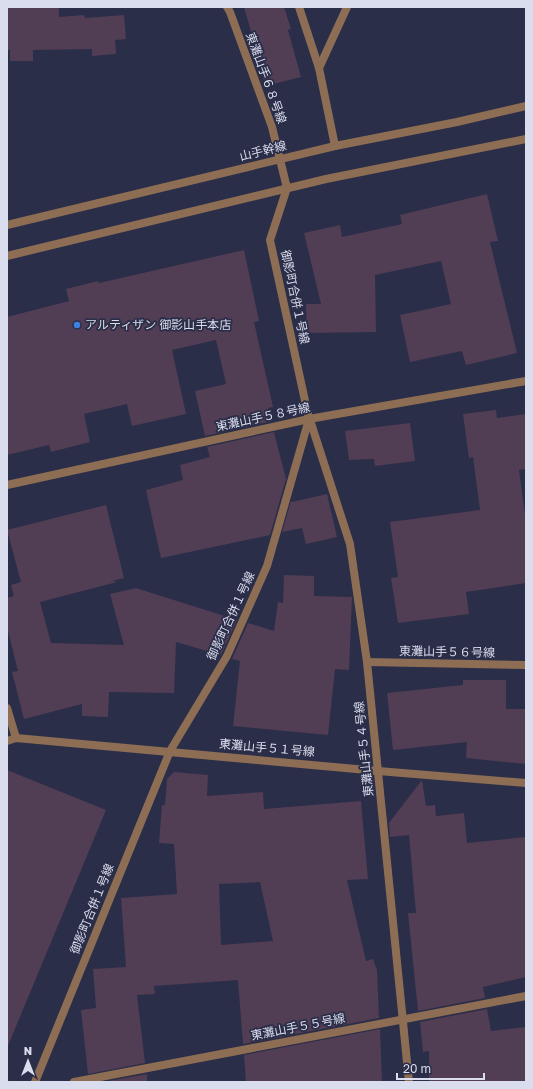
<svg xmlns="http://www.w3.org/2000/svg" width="533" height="1089" font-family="'Golos Text','Noto Sans JP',sans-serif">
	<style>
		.building { fill: #513d54; fill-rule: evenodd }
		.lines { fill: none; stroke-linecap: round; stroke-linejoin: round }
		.service { stroke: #8d6e54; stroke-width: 8 }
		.minor { stroke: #8d6e54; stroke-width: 8 }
		.tertiary { stroke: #8d6e54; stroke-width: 8 }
		.shop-dot { fill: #3f7fe0; stroke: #2b2e48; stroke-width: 1.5 }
		.labels { text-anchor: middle; stroke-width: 3.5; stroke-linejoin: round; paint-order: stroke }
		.street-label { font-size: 12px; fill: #daddee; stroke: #2b2e48 }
		.poi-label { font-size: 12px; fill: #daddee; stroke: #2b2e48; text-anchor: start }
	</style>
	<rect width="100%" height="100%" fill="#2b2e48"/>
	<!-- building -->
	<g class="building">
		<path d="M7,7H59V17L84,15L85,18L124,15L126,39L115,40L116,54L92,56V49L33,50V61H10V50H7Z"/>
		<path d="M244,7H284L291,29L288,30L301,77L265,86L259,59Z"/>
		<path d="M487,194L498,241L490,242L517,353L466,365L462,351L410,362L400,315L451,304L441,261L375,275L376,332L307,333L306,304H321L304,233L340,225L342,237L402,224L400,215Z"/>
		<path d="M244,250L259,321L254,322L273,407L268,408L272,421L205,436L195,391L226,384L216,340L172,350L186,414L132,426L127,404L84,414L90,442L51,452L49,445L7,455V317L69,301L66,289L98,281L99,283Z"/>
		<path d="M496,410L497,418L526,414V469L519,470L526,522V583L466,592L469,614L398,623L391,578L398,577L390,522L480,510L473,457L469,458L463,414Z"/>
		<path d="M410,423L415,461L375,466L374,459L349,460L345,431Z"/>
		<path d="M274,432L286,479L270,535L161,558L146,490L183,480L180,465L210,457L207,447Z"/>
		<path d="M327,494L337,537L306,544L302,528L282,532L291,501L292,502Z"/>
		<path d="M106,505L124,578L112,581L117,582L40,602L51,643L124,645L110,594L136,588L237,620L221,655L176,642L174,693L109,692L108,717L82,716V704L24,719L12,672L18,671L7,627V598L14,596L11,585L21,582L7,530Z"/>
		<path d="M284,575L314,576V596L352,597L349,670L335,669L328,735L233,726L240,661L232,659L248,623L274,631L278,602L283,603Z"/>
		<path d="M463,680H506V709H526V764L466,758L467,742L393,750L387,693L463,685Z"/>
		<path d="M7,770L106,810L7,1048Z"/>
		<path d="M174,772L208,775L207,796L263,792L264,809L361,801L368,879L347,880L366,961L373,959L377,970L379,1018L243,1044L238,980L154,986L155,994L137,995L145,1063L88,1074L81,1010L96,1008L93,969L126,967L121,898L177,894L174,844L159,843L162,805H165L167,779ZM260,882L273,941L221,945L219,884Z"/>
		<path d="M422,780L426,806L435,805L436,816L464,813L467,843L526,837V977L483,987L485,998L418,1011L408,913H416L409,835L390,837L389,823Z"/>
		<path d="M487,1009L491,1031L526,1027V1082H429V1051L423,1052L420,1022Z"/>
		<path d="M380,1029L382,1082H246L244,1055Z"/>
		<path d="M147,1074V1082H103Z"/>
	</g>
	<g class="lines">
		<!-- service -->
		<path class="service" d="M227,7L230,12L272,127L287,188"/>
		<!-- minor -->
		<g class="minor">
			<path d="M299,7L319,68"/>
			<path d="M335,146L319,68L347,7"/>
			<path d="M310,420L350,544L367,662L409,1082"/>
			<path d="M7,485L309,419L526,381"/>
			<path d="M367,662L526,665"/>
			<path d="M7,708L16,738"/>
			<path d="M7,741L16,738L378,771L526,783"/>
			<path d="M35,1082L170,751L227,656L267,566L309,419L270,240L287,188"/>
			<path d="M74,1082L526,996"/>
		</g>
		<!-- tertiary -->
		<g class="tertiary">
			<path d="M7,225L335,146L457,122L526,106"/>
			<path d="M7,256L326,179L526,139"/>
		</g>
	</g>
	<!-- markers -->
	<circle class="shop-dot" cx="77" cy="325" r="4"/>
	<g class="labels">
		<!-- street labels -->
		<g class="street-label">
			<text transform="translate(266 78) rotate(70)" y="4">東灘山手６８号線</text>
			<text transform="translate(263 151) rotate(-14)" y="4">山手幹線</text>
			<text transform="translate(295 297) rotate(78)" y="4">御影町合併１号線</text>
			<text transform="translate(263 417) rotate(-12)" y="4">東灘山手５８号線</text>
			<text transform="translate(231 616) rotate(-65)" y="4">御影町合併１号線</text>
			<text transform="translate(447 652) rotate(1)" y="4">東灘山手５６号線</text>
			<text transform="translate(267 748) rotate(5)" y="4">東灘山手５１号線</text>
			<text transform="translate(364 749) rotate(-96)" y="4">東灘山手５４号線</text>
			<text transform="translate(92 909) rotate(-68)" y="4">御影町合併１号線</text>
			<text transform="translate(298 1027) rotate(-11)" y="4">東灘山手５５号線</text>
		</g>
		<!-- poi labels -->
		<g class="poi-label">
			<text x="85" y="329">アルティザン 御影山手本店</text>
		</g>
	</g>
	<!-- border -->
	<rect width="533" height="1089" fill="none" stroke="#daddee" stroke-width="16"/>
	<!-- north arrow -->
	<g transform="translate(28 1061)" stroke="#2b2e48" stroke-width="3" paint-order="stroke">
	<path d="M0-3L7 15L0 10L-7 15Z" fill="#daddee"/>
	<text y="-6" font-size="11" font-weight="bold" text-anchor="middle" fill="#daddee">N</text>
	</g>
	<!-- scale -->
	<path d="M397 1073v6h87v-6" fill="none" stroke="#daddee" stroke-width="2"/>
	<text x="403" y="1073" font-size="12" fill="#daddee" stroke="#2b2e48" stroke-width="3" paint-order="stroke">20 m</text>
</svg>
